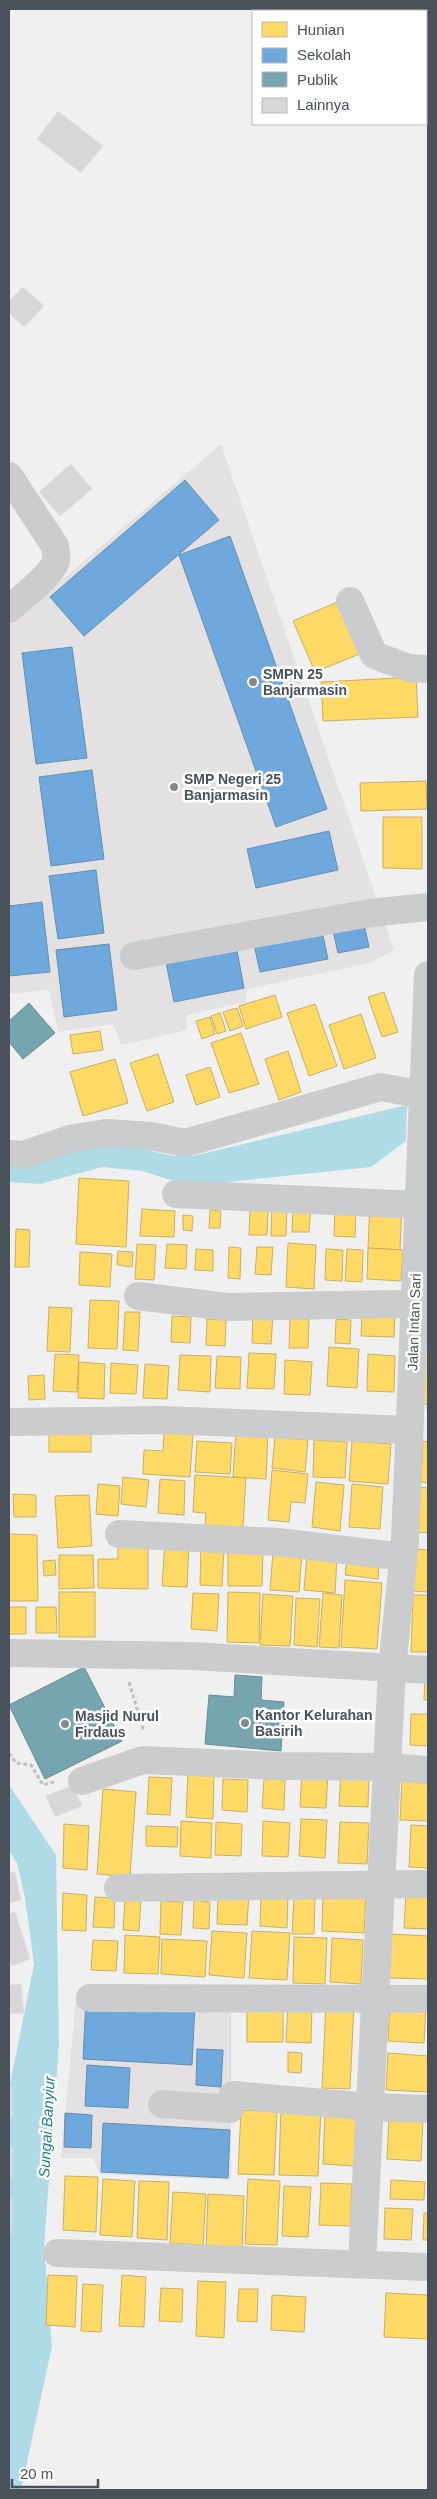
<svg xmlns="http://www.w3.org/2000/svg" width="437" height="2499" font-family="Helvetica,sans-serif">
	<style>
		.education { fill: #e3e1e1 }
		.water { fill: #afdbe7 }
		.homes { fill: #ffd966; stroke: #c8b063 }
		.schools { fill: #6fa8dc; stroke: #648eb5 }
		.public { fill: #76a5af; stroke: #688c96 }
		.building { fill: #d7d7d9; stroke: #e2e2e3 }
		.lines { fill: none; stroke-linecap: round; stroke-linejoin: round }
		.path { stroke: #bac3c0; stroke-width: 3; stroke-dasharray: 4 2.5; stroke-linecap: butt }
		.minor { stroke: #cbccce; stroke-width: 28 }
		.poi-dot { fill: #84898f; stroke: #fff; stroke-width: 2 }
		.labels { text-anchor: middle; stroke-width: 5; stroke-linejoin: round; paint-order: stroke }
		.poi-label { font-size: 14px; font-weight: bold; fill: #49525b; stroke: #fff; text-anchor: start }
		.street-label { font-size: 14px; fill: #49525b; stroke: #fff }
		.water-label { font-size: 15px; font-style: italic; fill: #1a809d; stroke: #fff }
	</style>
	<rect width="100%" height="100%" fill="#f1f0f0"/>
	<!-- education -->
	<g class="education">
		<path d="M221,444L394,950L370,963L247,989L246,1002L187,1015V1030L121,1045L113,1024L58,1032L49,990L9,994V625Z"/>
		<path d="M76,1999L231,2004V2180L100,2174L93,2158H61Z"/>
	</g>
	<!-- water -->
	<g class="water">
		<path d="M407,1105L406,1141L371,1167L200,1185L180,1183L142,1171L102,1167L40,1184L9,1182V1164L117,1143L173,1156H193Z"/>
		<path d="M9,1785L56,1855L59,2044L44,2247L52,2346L21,2490H9V2089L34,1964L25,1898L17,1863L9,1850Z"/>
	</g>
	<!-- homes -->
	<g class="homes">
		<path d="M340,601L362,653L315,672L293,621Z"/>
		<path d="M416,677L418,717L323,721L321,682Z"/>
		<path d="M426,781L427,809L361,811L360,783Z"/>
		<path d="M383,817H422V869L383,868Z"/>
		<path d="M384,992L398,1032L382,1037L368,997Z"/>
		<path d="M275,995L282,1017L246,1029L239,1006Z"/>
		<path d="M315,1004L337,1066L309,1076L287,1013Z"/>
		<path d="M237,1008L243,1026L230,1031L223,1012Z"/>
		<path d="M220,1013L226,1031L217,1034L211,1016Z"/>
		<path d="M361,1014L376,1058L344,1069L329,1025Z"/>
		<path d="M210,1017L215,1034L202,1039L196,1021Z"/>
		<path d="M100,1031L103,1050L73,1054L70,1035Z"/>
		<path d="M241,1033L259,1084L229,1093L211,1043Z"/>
		<path d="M288,1051L301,1092L279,1100L265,1059Z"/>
		<path d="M158,1054L174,1102L147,1111L130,1063Z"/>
		<path d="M115,1059L128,1103L83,1116L70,1072Z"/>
		<path d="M210,1067L220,1097L196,1105L186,1075Z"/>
		<path d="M79,1178L129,1181L126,1247L76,1244Z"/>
		<path d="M272,1202H287L286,1236H271Z"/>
		<path d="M370,1204L402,1206L400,1250L368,1248Z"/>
		<path d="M293,1205H311L309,1232H292Z"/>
		<path d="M335,1207L356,1208L355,1237L334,1236Z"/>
		<path d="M142,1209L175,1211L174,1237L140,1236Z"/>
		<path d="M210,1210L221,1211L220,1228H209Z"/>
		<path d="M250,1210L268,1211L267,1235H249Z"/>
		<path d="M183,1215L193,1216L192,1231L183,1230Z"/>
		<path d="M16,1229L30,1230L29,1267H15Z"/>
		<path d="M288,1243L316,1245L314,1289L286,1287Z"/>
		<path d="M137,1244L156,1245L154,1280L135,1279Z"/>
		<path d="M167,1244L187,1245L186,1269L165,1268Z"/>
		<path d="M229,1247L241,1248L240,1279L228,1278Z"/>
		<path d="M257,1247H273L271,1275L255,1274Z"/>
		<path d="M368,1248L403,1250L401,1281L367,1279Z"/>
		<path d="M196,1249L213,1250V1271L195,1270Z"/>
		<path d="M326,1249L343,1250L342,1281L325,1280Z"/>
		<path d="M347,1249L363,1250L362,1282L345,1281Z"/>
		<path d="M118,1251L133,1252L132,1267L117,1265Z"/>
		<path d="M80,1252L112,1254L110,1287L79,1285Z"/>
		<path d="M90,1300L119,1301L117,1349L88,1348Z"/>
		<path d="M49,1307L72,1308L70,1352L47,1351Z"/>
		<path d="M362,1309L395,1311L394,1337L361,1336Z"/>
		<path d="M125,1312H140L138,1351L123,1350Z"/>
		<path d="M253,1313L273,1314L271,1344L252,1343Z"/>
		<path d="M172,1316L191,1317L190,1343L171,1342Z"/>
		<path d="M290,1318L309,1319L308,1348H289Z"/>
		<path d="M207,1319L226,1320L225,1346L206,1345Z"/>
		<path d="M336,1319L351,1320L350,1344L335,1343Z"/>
		<path d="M420,1323H428V1368L418,1367Z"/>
		<path d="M329,1347L359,1349L357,1388L327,1386Z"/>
		<path d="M249,1353L276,1354L274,1389L247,1388Z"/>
		<path d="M55,1354L79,1355L77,1392L53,1391Z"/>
		<path d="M368,1354L395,1356L394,1392L367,1391Z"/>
		<path d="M180,1355L211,1356L210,1392L178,1390Z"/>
		<path d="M217,1356L241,1357L240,1389L215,1388Z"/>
		<path d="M285,1360L312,1362L310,1395L284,1394Z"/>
		<path d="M79,1362L105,1364L104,1399L78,1398Z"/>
		<path d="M111,1363L138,1365L136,1394L110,1393Z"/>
		<path d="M145,1364L169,1366L167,1399L143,1398Z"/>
		<path d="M420,1372H428V1419L427,1404H420Z"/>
		<path d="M44,1375L45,1399L29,1400L28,1376Z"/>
		<rect x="49" y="1425" width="42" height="27"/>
		<path d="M236,1431L268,1433L266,1479L233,1477Z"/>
		<path d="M164,1432L193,1434L190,1477L143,1474L144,1450L163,1451Z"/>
		<path d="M275,1437L308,1440L305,1472L272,1468Z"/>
		<path d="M314,1440L347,1442L345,1478L313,1477Z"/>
		<path d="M197,1441L232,1443L230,1474L195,1472Z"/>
		<path d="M352,1441L391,1444L388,1484L349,1481Z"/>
		<path d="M423,1441L428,1442V1483L421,1482Z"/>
		<path d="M272,1470L308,1474L305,1503L291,1502L289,1522L268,1520Z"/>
		<path d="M195,1475L246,1478L243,1528L205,1526L206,1513L193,1512Z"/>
		<path d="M123,1477L149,1480L146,1507L121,1504Z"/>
		<path d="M160,1479L185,1481L184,1515L158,1513Z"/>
		<path d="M316,1482L344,1485L340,1531L312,1527Z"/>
		<path d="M98,1484L120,1486L118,1516L96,1514Z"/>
		<path d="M352,1484L383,1487L380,1529L349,1527Z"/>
		<path d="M418,1487L428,1488V1533L417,1532Z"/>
		<path d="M13,1494L36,1495V1517H14Z"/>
		<path d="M89,1495L92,1546L58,1548L55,1496Z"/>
		<path d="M9,1534L37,1535L38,1601H9Z"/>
		<path d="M118,1542H148V1589L98,1588V1559H118Z"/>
		<path d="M165,1543L189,1544L187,1587L162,1586Z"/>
		<path d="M201,1547L224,1549L222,1586L200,1585Z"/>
		<path d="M228,1548L263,1549L262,1586H228Z"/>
		<path d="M416,1549L428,1550V1592L413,1591Z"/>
		<path d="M273,1551L302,1553L299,1592L270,1590Z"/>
		<path d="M59,1555H93L94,1588L59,1589Z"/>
		<path d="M307,1555L337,1557L335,1593L304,1590Z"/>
		<path d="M347,1559L379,1563L378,1579L345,1575Z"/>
		<path d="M55,1560L56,1575L44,1576L43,1561Z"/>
		<path d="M345,1580L382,1583L377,1649L341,1647Z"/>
		<rect x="59" y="1592" width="36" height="45"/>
		<path d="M228,1592L260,1593L259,1643L227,1642Z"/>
		<path d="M193,1593L219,1594L217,1631L191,1629Z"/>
		<path d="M323,1593L342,1595L339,1648L319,1647Z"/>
		<path d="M263,1594L293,1596L290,1646L260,1645Z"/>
		<path d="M413,1595H428V1652H411Z"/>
		<path d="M296,1598L320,1599L317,1647L294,1645Z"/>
		<rect x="9" y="1607" width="17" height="27"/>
		<path d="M36,1607H56L57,1633H36Z"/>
		<path d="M425,1676H428V1700H424Z"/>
		<path d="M411,1714H428V1746L410,1745Z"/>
		<path d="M302,1772L328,1774L326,1808L300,1807Z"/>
		<path d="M341,1772L369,1774L368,1807L339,1806Z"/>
		<path d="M188,1773L214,1774L213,1819L186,1817Z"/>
		<path d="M149,1777L172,1778L170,1815L147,1814Z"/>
		<path d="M223,1779L248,1780L247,1812L222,1810Z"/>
		<path d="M264,1779L285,1780L284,1810L262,1808Z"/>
		<path d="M402,1780L428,1781V1821L400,1820Z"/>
		<path d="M103,1789L136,1792L130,1877L97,1874Z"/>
		<path d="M301,1819L327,1820L325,1858L299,1856Z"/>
		<path d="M181,1821L212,1823L211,1858L180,1856Z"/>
		<path d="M263,1821L290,1823L288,1857L262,1856Z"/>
		<path d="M216,1822L242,1824L241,1856L215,1855Z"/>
		<path d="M340,1822L369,1823L367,1864L338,1863Z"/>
		<path d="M64,1824L89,1826L87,1870L63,1868Z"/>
		<path d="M411,1825L428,1826V1868L409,1867Z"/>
		<path d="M146,1826L178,1827L177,1847L146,1846Z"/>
		<path d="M218,1891L249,1893L247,1925L217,1924Z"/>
		<path d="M323,1891L366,1893L364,1933L322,1931Z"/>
		<path d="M63,1893L87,1895L86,1931L62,1930Z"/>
		<path d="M261,1893L288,1895L287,1928L260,1926Z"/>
		<path d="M406,1894L428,1895V1929L404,1928Z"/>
		<path d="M95,1897L115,1898L114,1928L93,1927Z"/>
		<path d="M294,1897L315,1899L314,1934H292Z"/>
		<path d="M125,1899L141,1900L139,1931L123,1930Z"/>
		<path d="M194,1900L210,1902L209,1929L193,1928Z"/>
		<path d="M161,1901L183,1902L181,1935L160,1934Z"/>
		<path d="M212,1931L247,1933L244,1978L209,1975Z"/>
		<path d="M252,1931L290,1933L287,1980L249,1978Z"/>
		<path d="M391,1934L428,1936V1979L389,1978Z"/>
		<path d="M125,1935L160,1937L158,1974L124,1973Z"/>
		<path d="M294,1937L327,1938L325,1984L293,1983Z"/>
		<path d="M332,1938L363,1940L361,1984L330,1982Z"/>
		<path d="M162,1939L207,1941L205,1977L161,1974Z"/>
		<path d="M93,1940L118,1941L116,1971L91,1970Z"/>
		<path d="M390,2002L426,2004L424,2043L388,2041Z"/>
		<path d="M326,2003L354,2004L350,2089L322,2088Z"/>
		<path d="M288,2004L312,2005L311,2043L286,2042Z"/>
		<rect x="247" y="2005" width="36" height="37"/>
		<path d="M288,2052L302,2053L301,2073L288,2072Z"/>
		<path d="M388,2053L428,2056V2092L386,2090Z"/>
		<path d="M281,2105L321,2107L318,2176L279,2175Z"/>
		<path d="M241,2110L277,2112L274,2175L238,2174Z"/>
		<path d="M325,2113L356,2115L354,2166L323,2164Z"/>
		<path d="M389,2117L423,2119L421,2161L387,2159Z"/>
		<path d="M65,2176L98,2177L96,2232L63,2230Z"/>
		<path d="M103,2179L135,2181L132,2237L100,2235Z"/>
		<path d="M248,2179L280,2181L277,2245L245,2244Z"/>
		<path d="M391,2180L425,2182L424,2200L390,2199Z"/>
		<path d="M139,2181L169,2182L167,2240L137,2238Z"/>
		<path d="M321,2183L352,2184L350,2226L319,2225Z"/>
		<path d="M284,2186L311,2187L308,2237L282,2236Z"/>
		<path d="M173,2192L206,2194L203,2245L170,2243Z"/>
		<path d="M208,2194L244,2196L242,2251L206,2250Z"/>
		<path d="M385,2208L413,2209L411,2240L384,2239Z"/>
		<path d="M424,2213H428V2240H423Z"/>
		<path d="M48,2275L77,2276L75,2327L46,2325Z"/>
		<path d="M122,2275L146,2277L144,2327L119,2326Z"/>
		<path d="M198,2281L226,2282L224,2338L196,2336Z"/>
		<path d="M83,2284L103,2285L101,2332L81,2331Z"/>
		<path d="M161,2288L183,2289L182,2322L159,2321Z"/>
		<path d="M239,2289H258L257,2322L237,2321Z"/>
		<path d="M386,2293L428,2295V2339L384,2337Z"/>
		<path d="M272,2295L306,2297L304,2332L271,2330Z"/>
	</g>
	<!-- schools -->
	<g class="schools">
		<path d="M185,480L219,520L84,636L50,597Z"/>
		<path d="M230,536L327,809L276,827L179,555Z"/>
		<path d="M72,647L87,758L36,764L22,653Z"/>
		<path d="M92,770L104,859L51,866L39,777Z"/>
		<path d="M329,831L338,870L256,888L247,849Z"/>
		<path d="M96,870L104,933L58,939L49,876Z"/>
		<path d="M42,902L50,972L9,976V906Z"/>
		<path d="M362,915L369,947L338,953L331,922Z"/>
		<path d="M320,922L328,959L260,972L252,935Z"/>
		<path d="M235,940L244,988L174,1002L164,953Z"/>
		<path d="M109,944L117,1010L64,1017L56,950Z"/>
		<path d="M86,2000L195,2005L192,2065L83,2059Z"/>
		<path d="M197,2049L223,2050L221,2087L196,2085Z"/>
		<path d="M87,2065L130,2068L128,2108L85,2106Z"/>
		<path d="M65,2113L92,2115L91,2148L64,2147Z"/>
		<path d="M103,2123L230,2130L228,2178L101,2172Z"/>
	</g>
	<!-- public -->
	<g class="public">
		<path d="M29,1003L55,1033L23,1059L9,1042V1021Z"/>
		<path d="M84,1667L122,1741L45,1779L9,1705Z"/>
		<path d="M235,1675L262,1677L261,1700L284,1702L281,1751L205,1744L209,1695L234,1697Z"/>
	</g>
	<!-- building -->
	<g class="building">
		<path d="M58,111L103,146L81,173L37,139Z"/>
		<path d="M23,287L44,306L24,327L9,313V301Z"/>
		<path d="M71,464L92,489L60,516L39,492Z"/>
		<path d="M73,1785L82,1806L55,1817L46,1796Z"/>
		<path d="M15,1872L21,1900L9,1903V1873Z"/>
		<path d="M15,1912L30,1959L11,1966L9,1959V1914Z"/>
		<path d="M21,1984L24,2013L9,2014V1985Z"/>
		<rect x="9" y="2087" width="3" height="30"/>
		<rect x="9" y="2147" width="3" height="30"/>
		<path d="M9,2199H12L11,2234H9Z"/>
	</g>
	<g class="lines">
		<!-- path -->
		<g class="path">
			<path d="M129,1682L144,1732"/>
			<path d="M9,1753L16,1763L31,1765L43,1785L54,1782"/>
		</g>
		<!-- minor -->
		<g class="minor">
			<path d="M9,476L55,546C56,551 57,556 56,561C52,575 20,599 9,609"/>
			<path d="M350,601L374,655L409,668L428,669"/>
			<path d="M134,956L370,913L428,907"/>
			<path d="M9,1154L23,1155L73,1138L107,1133L151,1136L185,1143L381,1087L428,1096"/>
			<path d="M176,1194L418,1205L428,1208"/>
			<path d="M138,1296L227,1307L398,1304L428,1309"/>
			<path d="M9,1422L164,1420L409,1430"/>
			<path d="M119,1534L278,1542L403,1557"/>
			<path d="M9,1653L192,1656L428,1670"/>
			<path d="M82,1781L143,1760L278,1766L387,1767L428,1770"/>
			<path d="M118,1888L428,1884"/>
			<path d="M90,1998L428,1999"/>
			<path d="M162,2104L230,2109L233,2095L370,2107L428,2109"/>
			<path d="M57,2253L428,2267"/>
			<path d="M362,2263L392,1669L405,1541L428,975"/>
		</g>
	</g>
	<!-- markers -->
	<g class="poi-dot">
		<circle cx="253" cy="682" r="5"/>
		<circle cx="174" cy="787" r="5"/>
		<circle cx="245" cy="1723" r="5"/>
		<circle cx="65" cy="1724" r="5"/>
	</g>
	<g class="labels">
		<!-- poi labels -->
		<g class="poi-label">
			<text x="263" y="679">SMPN 25<tspan x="263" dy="16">Banjarmasin</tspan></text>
			<text x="184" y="784">SMP Negeri 25<tspan x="184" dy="16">Banjarmasin</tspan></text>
			<text x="255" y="1720">Kantor Kelurahan<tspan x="255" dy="16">Basirih</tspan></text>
			<text x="75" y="1721">Masjid Nurul<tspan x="75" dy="16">Firdaus</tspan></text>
		</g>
		<!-- street labels -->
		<g class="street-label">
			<text transform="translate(414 1322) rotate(-88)" y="5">Jalan Intan Sari</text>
		</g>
		<!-- water labels -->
		<g class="water-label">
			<text transform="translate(47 2127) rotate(-87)" y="5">Sungai Banyiur</text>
		</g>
	</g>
	<!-- border -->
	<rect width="437" height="2499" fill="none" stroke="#49525b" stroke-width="20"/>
	<!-- legend -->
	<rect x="252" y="10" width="175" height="115" fill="#ffffff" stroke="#b6babd"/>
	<rect x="262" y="22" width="25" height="15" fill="#ffd966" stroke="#b6babd"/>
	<text x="297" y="35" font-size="15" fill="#49525b">Hunian</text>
	<rect x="262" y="48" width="25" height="15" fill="#6fa8dc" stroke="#b6babd"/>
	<text x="297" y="60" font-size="15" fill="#49525b">Sekolah</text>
	<rect x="262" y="72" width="25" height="15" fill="#76a5af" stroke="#b6babd"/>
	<text x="297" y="85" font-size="15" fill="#49525b">Publik</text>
	<rect x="262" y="98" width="25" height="15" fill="#d7d7d9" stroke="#b6babd"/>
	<text x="297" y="110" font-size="15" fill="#49525b">Lainnya</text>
	<!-- scale -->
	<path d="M12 2479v8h86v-8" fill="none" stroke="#49525b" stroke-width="2.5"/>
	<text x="20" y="2479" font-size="15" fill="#49525b" stroke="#ffffff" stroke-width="4" paint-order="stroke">20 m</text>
</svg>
